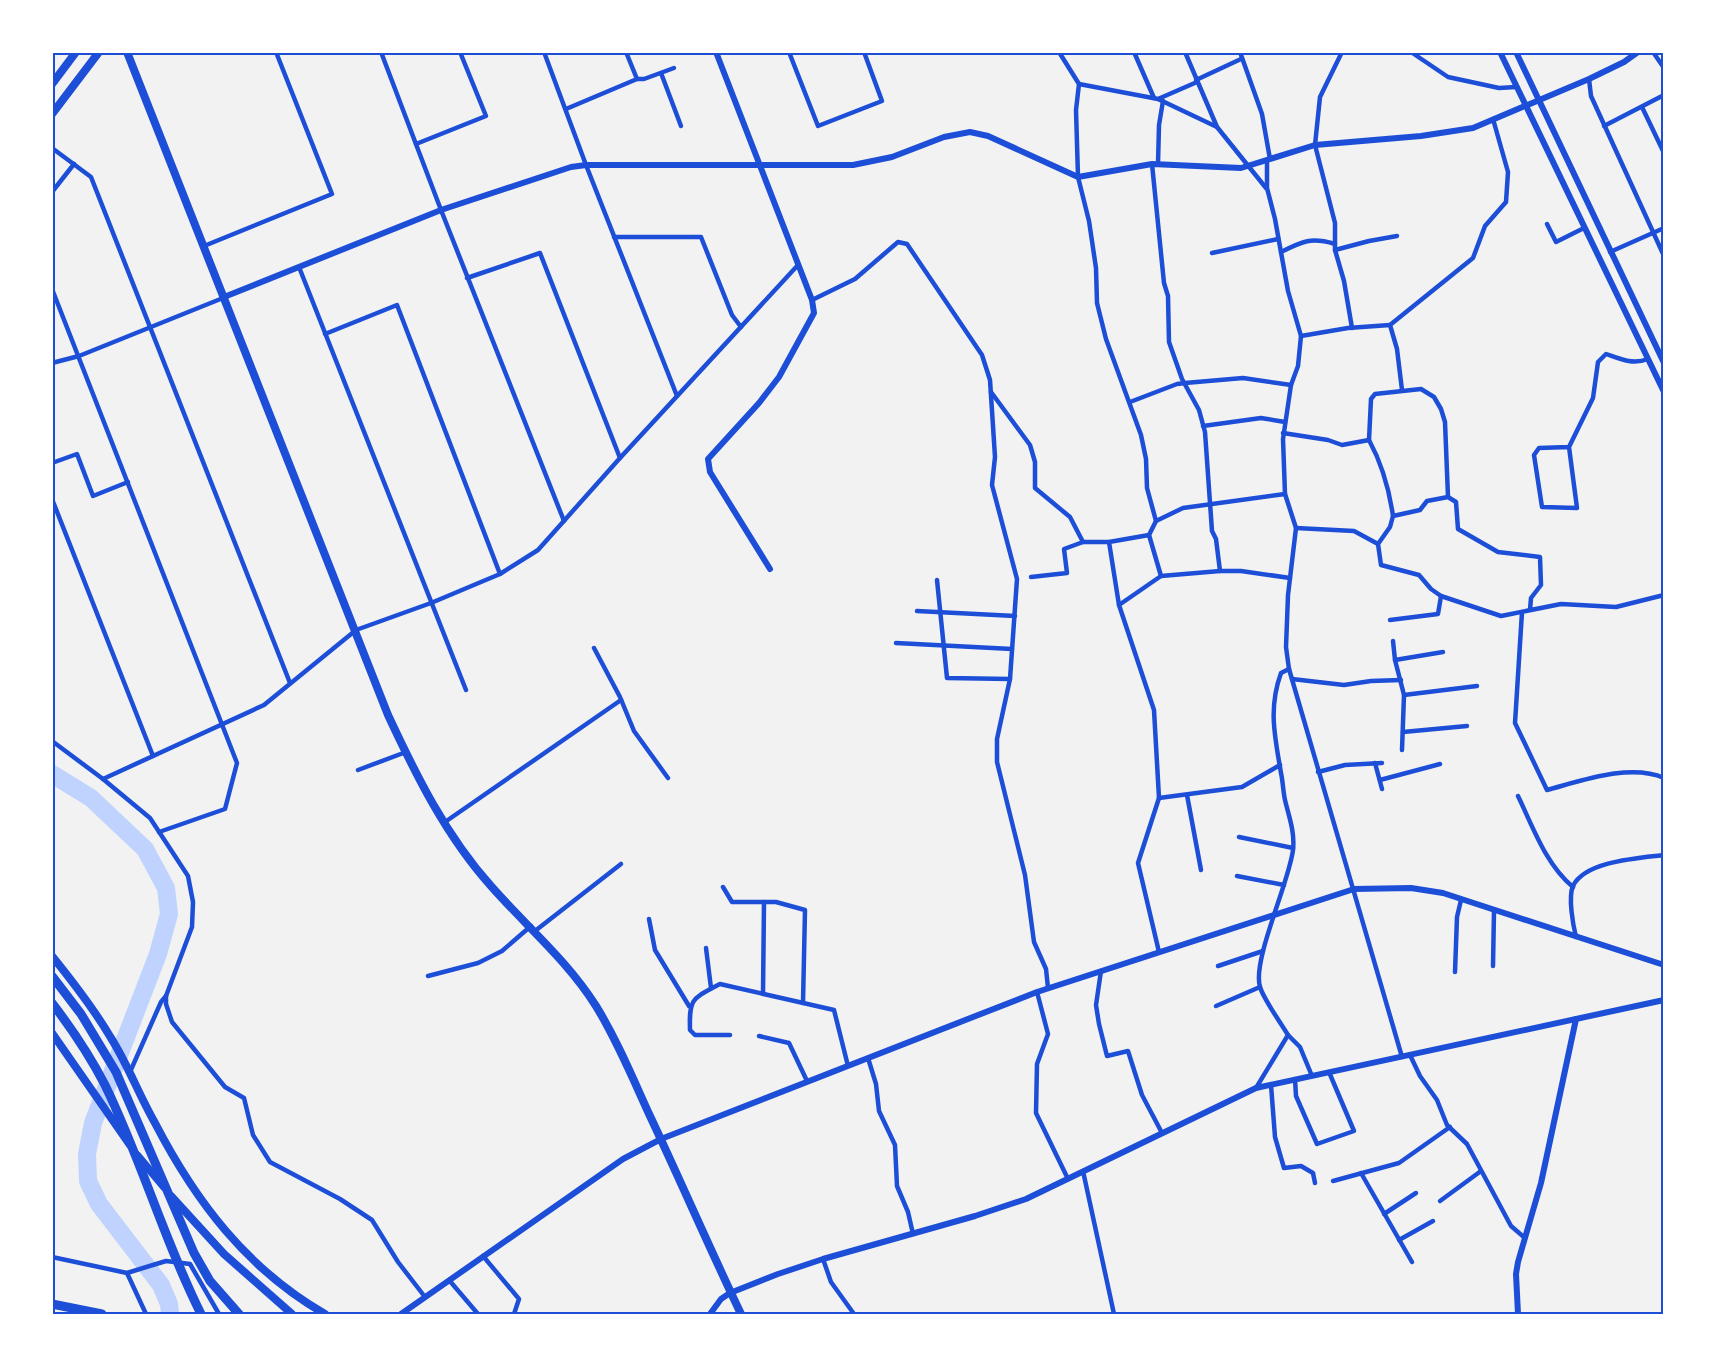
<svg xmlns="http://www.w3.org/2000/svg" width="1716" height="1367" font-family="Poppins,sans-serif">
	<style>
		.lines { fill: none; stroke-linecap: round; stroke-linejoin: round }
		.river { stroke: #bfd3fe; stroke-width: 18 }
		.minor { stroke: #1d4ed8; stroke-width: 4.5 }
		.tertiary { stroke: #1d4ed8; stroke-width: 6 }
		.primary { stroke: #1d4ed8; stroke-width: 8 }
		.motorway { stroke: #1d4ed8; stroke-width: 9 }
		.neatline { fill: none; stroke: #1d4ed8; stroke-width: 2 }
	</style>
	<rect width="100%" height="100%" fill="#f2f2f2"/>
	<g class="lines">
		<!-- river -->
		<path class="river" d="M52,774L91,798L145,849L166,888L169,914L158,954L93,1123L87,1154L88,1181L99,1204L161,1285L169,1304L170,1314"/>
		<!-- minor -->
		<g class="minor">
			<path d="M381,52L441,210L564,521"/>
			<path d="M544,52L586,165L677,396"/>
			<path d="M789,52L818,126L882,101L864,52"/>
			<path d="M1059,52L1079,84L1076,110L1078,177L1089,221L1096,268L1097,303L1106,339L1141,435L1146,459L1147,488L1156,521"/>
			<path d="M1134,52L1154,98"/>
			<path d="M1185,52L1217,127L1266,188"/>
			<path d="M1240,52L1262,114L1270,159"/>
			<path d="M1342,52L1320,97L1315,145L1335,223V250L1344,281L1352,328"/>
			<path d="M1411,52L1448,77L1499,88L1516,87"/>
			<path d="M1653,52L1664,68"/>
			<path d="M661,73L681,126"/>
			<path d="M637,79H644L674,68"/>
			<path d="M1589,79L1591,96L1664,256"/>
			<path d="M1196,80L1241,59"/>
			<path d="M1079,84L1158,99L1197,82"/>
			<path d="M1158,99L1217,127"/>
			<path d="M1642,107L1664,153"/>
			<path d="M566,109L637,79L626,52"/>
			<path d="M1604,126L1664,95"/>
			<path d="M416,144L486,116L460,52"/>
			<path d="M52,148L91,177L290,683"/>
			<path d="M1267,160V188L1275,219L1288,291L1301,336L1298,366L1291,385L1283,439L1285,494L1296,528L1288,595L1286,647L1289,669L1402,1057"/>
			<path d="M1152,164L1164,283L1168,296L1169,342L1182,379L1199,410L1205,432L1212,531L1216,539L1220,571"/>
			<path d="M1158,164L1159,125L1163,101"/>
			<path d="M52,192L74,164"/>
			<path d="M1547,224L1556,242L1584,228"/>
			<path d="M614,237H701L732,315L741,327"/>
			<path d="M204,246L332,194L276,52"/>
			<path d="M1335,250L1369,241L1397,236"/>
			<path d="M1281,252C1303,241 1311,237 1335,244"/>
			<path d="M1610,252L1664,228"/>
			<path d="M1212,253L1278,239"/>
			<path d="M299,267L466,690"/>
			<path d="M467,278L540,253L620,458"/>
			<path d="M52,289L237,763L225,809L159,832"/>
			<path d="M812,300L855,279L898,242L907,244L982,355L990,380L995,457L992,485L1017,579L1010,679L997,739V762L1025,875L1034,942L1046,969L1048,988"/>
			<path d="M325,334L397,305L500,574"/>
			<path d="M1301,336L1348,328L1390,325"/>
			<path d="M52,363L79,356L223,298"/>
			<path d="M1402,390L1397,349L1390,325L1473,258L1485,226L1506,202L1508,172L1493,119"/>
			<path d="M991,392L1030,445L1035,462V488L1070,517L1083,542"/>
			<path d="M1130,402L1177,384L1185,383L1243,378L1291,385"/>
			<path d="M1203,426L1261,418L1285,422"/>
			<path d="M1283,433L1328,440L1342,445L1369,440C1382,464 1389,488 1393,516"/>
			<path d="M1369,440L1371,399L1375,394L1421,389L1434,397L1441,409L1445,422L1448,497"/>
			<path d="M1569,447L1539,448L1534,455L1542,507L1577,508L1569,447L1593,398L1598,362L1606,354C1620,359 1633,365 1648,359"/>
			<path d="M52,463L77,454L93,496L128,482"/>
			<path d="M52,499L153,756"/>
			<path d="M1296,528L1354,531L1378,544"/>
			<path d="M1161,576L1220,571H1241L1290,578"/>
			<path d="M1031,577L1067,573L1064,549L1083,542H1109"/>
			<path d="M937,580L947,678L1010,679"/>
			<path d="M1119,605L1109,542L1149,535"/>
			<path d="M1530,610L1531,598L1541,585L1540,557L1498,552L1458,529L1456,502L1448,497L1427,501L1420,510L1393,516L1390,527L1378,544L1381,565L1419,575L1431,589L1441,596L1501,616L1561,604L1616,607L1664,595"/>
			<path d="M917,611L1015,616"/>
			<path d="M1522,612L1515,723L1547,790C1581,781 1630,763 1664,778"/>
			<path d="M1390,620L1438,614L1441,596"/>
			<path d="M1393,641L1395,660L1404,695L1402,750"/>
			<path d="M896,643L1012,649"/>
			<path d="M594,648L620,697L634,731L668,778"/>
			<path d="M1395,660L1443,652"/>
			<path d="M1292,679L1344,685L1371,681L1401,680"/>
			<path d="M1404,695L1477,686"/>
			<path d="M1403,732L1467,726"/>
			<path d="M52,741L103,779L150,818L188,876L193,902L192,927L166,996V1004L172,1022L225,1087L244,1098L253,1135L270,1162L340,1199L372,1220L398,1262L425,1297"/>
			<path d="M1375,763L1382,789"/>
			<path d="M358,770L406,752"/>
			<path d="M1318,772L1345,765L1382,763"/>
			<path d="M103,779L264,705L356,630L431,603L500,574L538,550L620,458L798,265"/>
			<path d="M1380,780L1440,764"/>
			<path d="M1187,795L1201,870"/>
			<path d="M1518,796C1533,827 1546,865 1573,887"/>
			<path d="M1159,798L1242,787L1280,765"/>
			<path d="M445,822L621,700"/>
			<path d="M1239,837L1293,848"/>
			<path d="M1237,876L1284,885"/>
			<path d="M723,887L732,902H776L805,910L803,1003"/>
			<path d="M649,919L655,950L689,1006"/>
			<path d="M535,931L621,864"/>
			<path d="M1576,937C1573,925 1568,897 1573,886C1585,861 1639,858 1664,855"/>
			<path d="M706,948L711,988"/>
			<path d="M1159,952L1138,863L1159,798L1154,710L1119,605L1161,576L1149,535L1156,521L1183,508L1285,494"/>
			<path d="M1218,966L1263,951"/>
			<path d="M1493,966L1494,911"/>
			<path d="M1101,971L1096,1005L1099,1024L1107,1056L1128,1051L1142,1095L1162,1133"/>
			<path d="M1455,972L1457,917L1461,900"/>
			<path d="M428,976L478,963L502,951L531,926"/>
			<path d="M1037,992L1048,1034L1037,1064L1036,1113L1068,1179"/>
			<path d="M763,994L764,902"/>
			<path d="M1216,1006L1260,987"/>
			<path d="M730,1035H695L690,1030C689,998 692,999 720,984L834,1010L848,1066"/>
			<path d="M1288,1035L1300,1047L1312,1076"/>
			<path d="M759,1036L789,1043L807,1081"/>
			<path d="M1410,1055L1420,1076L1437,1100L1447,1125L1467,1144L1511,1226L1525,1238"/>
			<path d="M868,1058L876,1084L879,1111L895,1145L897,1186L908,1212L913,1234"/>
			<path d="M130,1072L161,1002L166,996"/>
			<path d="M1295,1079L1296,1096L1317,1144L1354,1131L1329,1072"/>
			<path d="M1271,1085L1275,1137L1284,1168L1301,1166L1313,1173L1315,1183"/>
			<path d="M1256,1088L1288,1035C1281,1023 1264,1000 1260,987C1252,960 1289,883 1293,850C1295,832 1289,817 1285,800C1283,791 1283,782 1281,773C1275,737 1268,709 1281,673L1289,669"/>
			<path d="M1083,1171L1114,1314"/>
			<path d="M1361,1173L1412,1262"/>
			<path d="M1333,1181L1399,1163L1450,1127"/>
			<path d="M1440,1201L1481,1171"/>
			<path d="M1384,1214L1416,1193"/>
			<path d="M1399,1240L1433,1221"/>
			<path d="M483,1256L519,1299L514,1314"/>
			<path d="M52,1257L127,1273L166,1261L190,1264L219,1314"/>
			<path d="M823,1259L831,1282L854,1314"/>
			<path d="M127,1273L146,1314"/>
			<path d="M449,1280L478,1314"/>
		</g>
		<!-- tertiary -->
		<g class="tertiary">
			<path d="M716,52L812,300L814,313L779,377L759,403L708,459L710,472L770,569"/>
			<path d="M1500,52L1664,392"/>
			<path d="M1516,52L1664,363"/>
			<path d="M224,297L441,210L571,167L586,165H853L892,157L944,137L970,132L988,136L1078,177L1152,164L1241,168L1315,145L1421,136L1473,128L1589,79L1624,62L1638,52"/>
			<path d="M401,1314L623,1159L661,1139L1037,992L1354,889L1411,888L1443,893L1664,965"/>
			<path d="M710,1314L721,1299L730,1293L778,1274L823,1259L975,1216L1026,1199L1256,1088L1664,1000"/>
			<path d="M1518,1314L1516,1274L1518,1262L1541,1183L1576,1019"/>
		</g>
		<!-- primary -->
		<g class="primary">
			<path d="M127,52L388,715C416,775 446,836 491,886C526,926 567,960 596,1006C617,1040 633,1079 650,1116C681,1182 710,1249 741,1314"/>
			<path d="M52,84L76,52"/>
			<path d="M52,114L99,52"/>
			<path d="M52,956C73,982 94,1009 111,1038C128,1065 139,1095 155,1123C196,1202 247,1269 325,1314"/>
			<path d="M52,1033L130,1145"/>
			<path d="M137,1155L164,1187"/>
			<path d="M171,1196L224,1254L292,1314"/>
		</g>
		<!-- motorway -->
		<g class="motorway">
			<path d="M52,976L81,1014L116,1072L194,1253L210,1281L239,1314"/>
			<path d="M52,1003C72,1029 90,1056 105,1085C141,1159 164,1240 201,1314"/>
			<path d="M52,1304L102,1314"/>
		</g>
	</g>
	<!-- border -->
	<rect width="1716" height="1367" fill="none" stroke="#ffffff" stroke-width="108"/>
	<rect x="54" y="54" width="1608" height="1259" class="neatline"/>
</svg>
